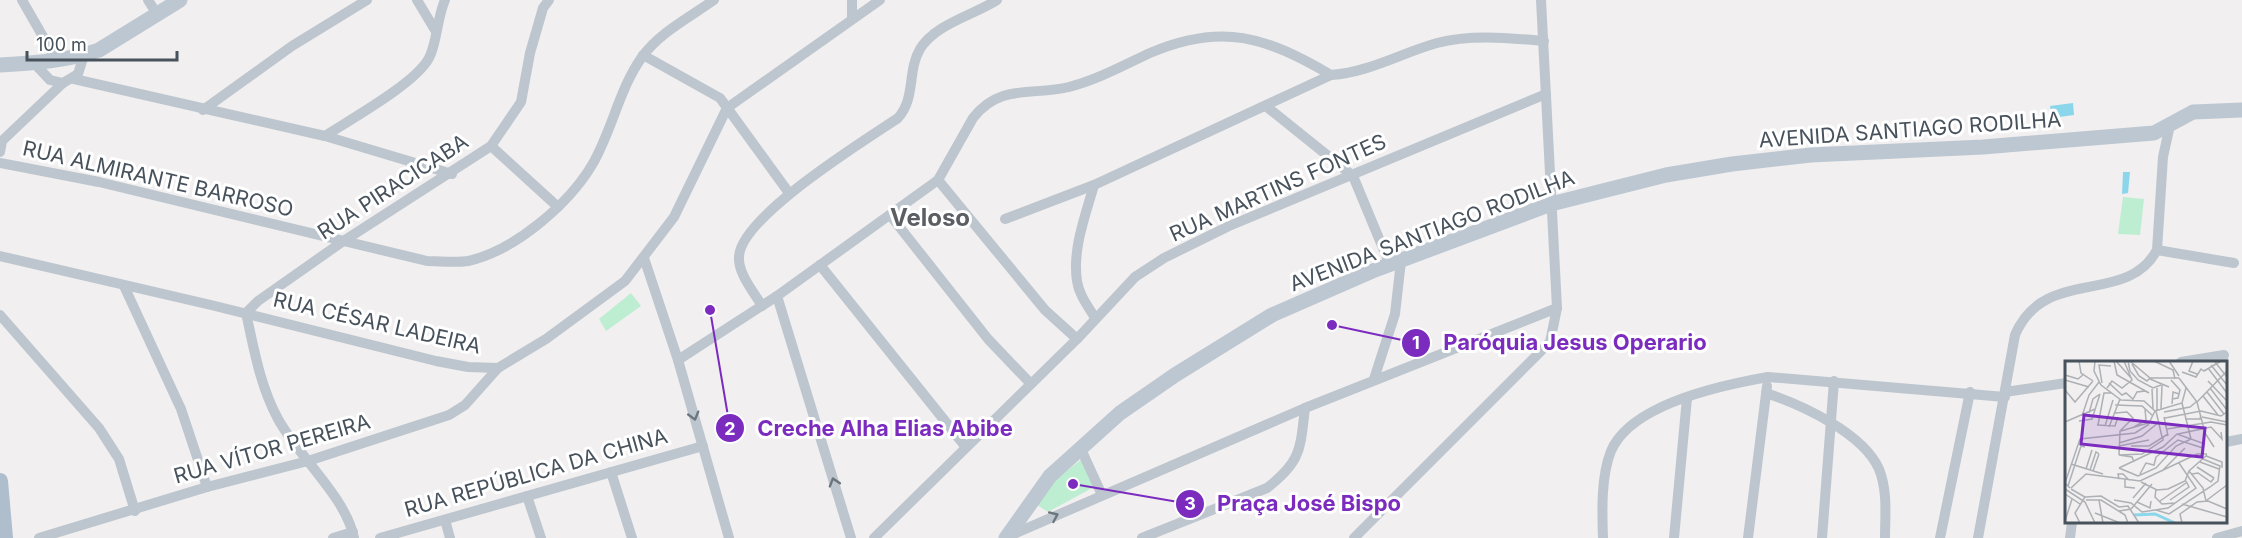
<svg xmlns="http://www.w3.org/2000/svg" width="2242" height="538" font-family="Inter,sans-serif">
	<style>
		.green { fill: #beeed1 }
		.water { fill: #8bd6eb }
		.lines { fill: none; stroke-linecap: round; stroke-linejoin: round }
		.minor { stroke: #bdc6ce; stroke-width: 10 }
		.secondary { stroke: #bdc7d2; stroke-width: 15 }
		.primary { stroke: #afbecd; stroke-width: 16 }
		.oneway { stroke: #6a757e }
		.labels { text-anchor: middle; stroke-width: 6; stroke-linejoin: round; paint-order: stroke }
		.street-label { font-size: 21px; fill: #47525c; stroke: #fff }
		.quarter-label { font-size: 24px; font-weight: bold; fill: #5b5f64; stroke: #fff }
		.inset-river { fill: none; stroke: #8bd6eb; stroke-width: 3 }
		.inset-road { fill: none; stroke: #adb0b4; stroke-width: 1.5 }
		.view { fill: #7b2cbf; fill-opacity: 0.15; stroke: #7b2cbf; stroke-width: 3 }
		.inset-edge { fill: none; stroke: #47525c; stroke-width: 3 }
		.leader { fill: none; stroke: #7b2cbf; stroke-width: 2 }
		.callout-dot { fill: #7b2cbf; stroke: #fff; stroke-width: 2 }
		.mark-label { font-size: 18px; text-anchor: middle; font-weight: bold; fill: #fff }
		.callout-label { font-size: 22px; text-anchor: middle; font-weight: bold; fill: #7b2cbf; stroke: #fff; stroke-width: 6; stroke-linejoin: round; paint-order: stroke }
	</style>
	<rect width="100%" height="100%" fill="#f1efef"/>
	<!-- green -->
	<g class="green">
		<path d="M2123,197L2144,199L2140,235L2118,234Z"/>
		<path d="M631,293L641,306L606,331L599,319Z"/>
		<path d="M1082,459L1094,487L1048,512L1037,505L1055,480Z"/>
	</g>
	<!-- water -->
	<g class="water">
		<path d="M2073,103L2074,115L2052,118L2050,106Z"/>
		<path d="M2123,172H2130L2128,193L2122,194Z"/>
	</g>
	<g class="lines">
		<!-- minor -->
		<g class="minor">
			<path d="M22,0L57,61"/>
			<path d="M148,0L157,14"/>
			<path d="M417,0L435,30"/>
			<path d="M852,0V18"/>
			<path d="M643,55L720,98L789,193"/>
			<path d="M34,63L50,80L63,83L78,74L84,55"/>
			<path d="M74,79L325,136L452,174"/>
			<path d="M1267,107L1353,176L1390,265"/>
			<path d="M203,110L292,46L367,0"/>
			<path d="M325,136C351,119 416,83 429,58C437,43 437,18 445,0"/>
			<path d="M491,146L558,207"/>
			<path d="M0,152L2,141L63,83"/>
			<path d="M0,163L99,182L427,261C440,261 455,263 468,261C514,251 568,205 592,165C612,131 619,89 642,57C659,33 690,17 714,0"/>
			<path d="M938,180L1045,310L1077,339"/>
			<path d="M1094,185C1086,214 1072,249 1077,281C1079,295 1088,306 1095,318"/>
			<path d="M890,215L988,339L1031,384"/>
			<path d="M1005,219L1094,185L1331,75C1370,72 1401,53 1437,43C1471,34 1509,38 1544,41"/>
			<path d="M2157,250L2234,263"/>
			<path d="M0,256L211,305L436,361L468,367L498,368L546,339L625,281L674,217L727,108L880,0"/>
			<path d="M644,258L678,360L729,538"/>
			<path d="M820,265L965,446"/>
			<path d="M124,286L181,409L207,487"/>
			<path d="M777,296L851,538"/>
			<path d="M762,306C754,292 738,274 739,257C740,217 864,141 898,118C916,98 907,71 920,49C935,24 974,15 997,0"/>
			<path d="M0,315L99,428L119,459L135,511"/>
			<path d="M678,360L777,296L938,180L973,118C1000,83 1034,96 1069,87C1097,80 1124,65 1150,53C1222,22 1266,37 1331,75"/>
			<path d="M2181,362L2224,355L2221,362"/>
			<path d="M1374,379L1395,314L1401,261"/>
			<path d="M2005,392L2066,383"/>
			<path d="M1766,393C1802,405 1863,433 1879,469C1888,492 1885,515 1885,538"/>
			<path d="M2226,442L2242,439"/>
			<path d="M1080,447L1102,495"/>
			<path d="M611,472L632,538"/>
			<path d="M527,496L541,538"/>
			<path d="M445,520L450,538"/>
			<path d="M1009,536L1305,408L1557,308"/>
			<path d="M39,538L207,487L308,461L449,415L465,405L498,368"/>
			<path d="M333,538L353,532"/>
			<path d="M354,538C346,497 298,456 278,419C260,386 254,349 246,313L258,301L342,242L491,146L521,102L530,53L543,8L549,0"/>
			<path d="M380,538L703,446"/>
			<path d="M874,538L1077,339L1135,277L1164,258L1229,226L1546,94"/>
			<path d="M1142,538L1267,488C1302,461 1300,449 1305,408"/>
			<path d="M1354,538L1550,342L1557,308L1541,0"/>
			<path d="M1603,538C1602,511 1601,476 1611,451C1631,404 1722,385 1768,377L2005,397"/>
			<path d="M1674,538L1687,398"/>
			<path d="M1748,538L1767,386"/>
			<path d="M1822,538L1834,381"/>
			<path d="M1940,538L1970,392"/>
			<path d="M1978,538L2015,335C2045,265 2126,307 2157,250L2163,157L2170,125"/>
			<path d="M2070,538L2072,522"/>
			<path d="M2217,538L2242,531"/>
		</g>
		<!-- secondary -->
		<g class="secondary">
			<path d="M0,65C34,63 67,61 99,50L180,0"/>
			<path d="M1006,538L1050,476L1120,413L1175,375L1272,315L1375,270L1551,204L1666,175L1732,164L1811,155L1983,147L2154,133L2193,112L2242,110"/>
		</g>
		<!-- primary -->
		<path class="primary" d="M0,481L5,538"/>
	</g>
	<!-- one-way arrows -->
	<defs><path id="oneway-chevron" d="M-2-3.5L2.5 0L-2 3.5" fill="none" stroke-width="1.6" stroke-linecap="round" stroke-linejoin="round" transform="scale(1.5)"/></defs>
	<g class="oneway">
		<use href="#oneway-chevron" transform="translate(694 416) rotate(74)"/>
		<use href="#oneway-chevron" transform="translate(834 482) rotate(-107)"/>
		<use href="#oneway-chevron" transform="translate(1054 516) rotate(-24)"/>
	</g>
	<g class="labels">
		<!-- street labels -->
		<g class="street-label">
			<text transform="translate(1910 130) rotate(-4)" y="7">AVENIDA SANTIAGO RODILHA</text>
			<text transform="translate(158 179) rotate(13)" y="7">RUA ALMIRANTE BARROSO</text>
			<text transform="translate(393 187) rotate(-33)" y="7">RUA PIRACICABA</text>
			<text transform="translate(1278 188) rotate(-24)" y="7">RUA MARTINS FONTES</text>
			<text transform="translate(1432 231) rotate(-21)" y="7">AVENIDA SANTIAGO RODILHA</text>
			<text transform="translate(377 323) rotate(13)" y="7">RUA CÉSAR LADEIRA</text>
			<text transform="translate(272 449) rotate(-16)" y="7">RUA VÍTOR PEREIRA</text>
			<text transform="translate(536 473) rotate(-16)" y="7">RUA REPÚBLICA DA CHINA</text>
		</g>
		<!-- quarter labels -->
		<g class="quarter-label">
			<text x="930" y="226">Veloso</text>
		</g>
	</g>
	<!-- overview -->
	<g transform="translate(2065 361)">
		<rect width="162" height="162" fill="#f1efef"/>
		<path class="inset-river" d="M69,154L90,153L110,162"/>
		<path class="inset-road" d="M14,0L16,12L28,20M30,0L29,10L36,24L56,39L79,40L90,50M49,0L52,14L84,32M51,0L67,18M63,0L65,10L73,19L88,27L96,24M65,0L85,17H114M89,0L108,9L110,18M104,0L114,15M128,0L124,10L132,13M150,1L162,16M67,3L74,15L82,20L85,17M146,4L162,24M143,7L162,32M117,11L131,16L136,8L139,10L156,0M0,14L13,18L19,13M114,17L132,41L140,72L149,86M85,18L104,26M0,19L24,26M106,19L115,29L113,37L107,38M143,20L162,40M37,22L34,4L46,5M44,22L57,34L61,32L68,38L72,31L80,30M42,27L47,20L57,27L67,19L59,0M92,27V49M145,27L162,49M87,28L88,48M0,29L10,41L28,20M142,31L159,53M138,35L153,54M132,41L162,10M107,43L108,31L114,33M50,44L77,45L88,55M96,48L97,24M90,50L117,42L121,27M91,50L97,76M99,51L125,46L131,41M24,52L28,38L35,33M50,52L62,51L68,57L55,70L54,94M17,55L24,34L34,21M99,56L103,75M137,56L162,61M100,57L136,50L156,55L162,51M120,58H135L136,54M14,60L27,58L35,33M0,61L30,48M32,64L50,65L53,56M33,64L39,32H47M40,65L48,39M121,65L146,61L162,64M44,66L55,38M69,66L81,59L80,48M102,68L121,65M56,70L83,62M113,73L146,66L157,78L156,71M54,82L77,75L94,61M54,85L84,79M66,85H84L103,73M141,95L157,101V107M91,96L113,79L138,87M138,98L155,105M69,101L67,96L54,94L77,93L98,79V75M135,101L154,108M6,103L38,113M132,106L149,117M54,107L98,86L112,73L140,83M54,107L73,115M21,108L27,89M25,109L31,91L34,93M28,110L34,93M97,110L120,87M124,110L138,127L141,140M75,113L81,102L89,104L91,96M127,113L133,112L146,121L149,117M73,115L91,107L111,85L126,78L117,42M54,118L53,113H58L64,119M60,118V126L70,127M76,121L92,129L103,128L120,120L124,110L142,94M3,125L16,85L20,86M5,127L0,122L15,78L70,72L83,64L90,50M6,127L21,113L75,120L132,93H142M0,128L20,141L30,162M6,128L20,136L10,152L15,162M91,128L90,136L97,143L110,142M0,133L15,143M20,136L36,135L54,146L63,145L74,162M68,137L81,122M21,139H36L60,154L63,162M34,139L38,162M49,139L66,142L77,151L103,147L131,127L114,102M105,139L124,126L121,120M142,139L162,124M95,140L121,122M72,141L85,147L86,140M117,143L162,156M91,149L104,153L145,126L153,120L155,104M54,150L66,148L87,123M30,152L55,162M0,160L7,138M117,162L115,153L132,141L143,140L162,148"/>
		<path class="view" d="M19,54L140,67L137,96L16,83Z"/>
		<rect width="162" height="162" class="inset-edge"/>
	</g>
	<!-- callouts -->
	<path class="leader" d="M1332 325L1416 343M710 310L730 428M1073 484L1190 504"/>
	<g class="callout-dot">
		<circle cx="1332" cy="325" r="6"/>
		<circle cx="710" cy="310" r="6"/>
		<circle cx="1073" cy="484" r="6"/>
		<circle cx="1416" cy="343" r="15"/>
		<circle cx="730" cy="428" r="15"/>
		<circle cx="1190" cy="504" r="15"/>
	</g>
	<g class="mark-label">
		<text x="1416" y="349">1</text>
		<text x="730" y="435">2</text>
		<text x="1190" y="510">3</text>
	</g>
	<g class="callout-label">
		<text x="1575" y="350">Paróquia Jesus Operario</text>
		<text x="885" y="436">Creche Alha Elias Abibe</text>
		<text x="1309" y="511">Praça José Bispo</text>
	</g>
	<!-- scale -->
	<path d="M27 51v9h150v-9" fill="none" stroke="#47525c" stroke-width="3"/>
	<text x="36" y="51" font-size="18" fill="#47525c" stroke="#ffffff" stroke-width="4.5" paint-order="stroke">100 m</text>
</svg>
